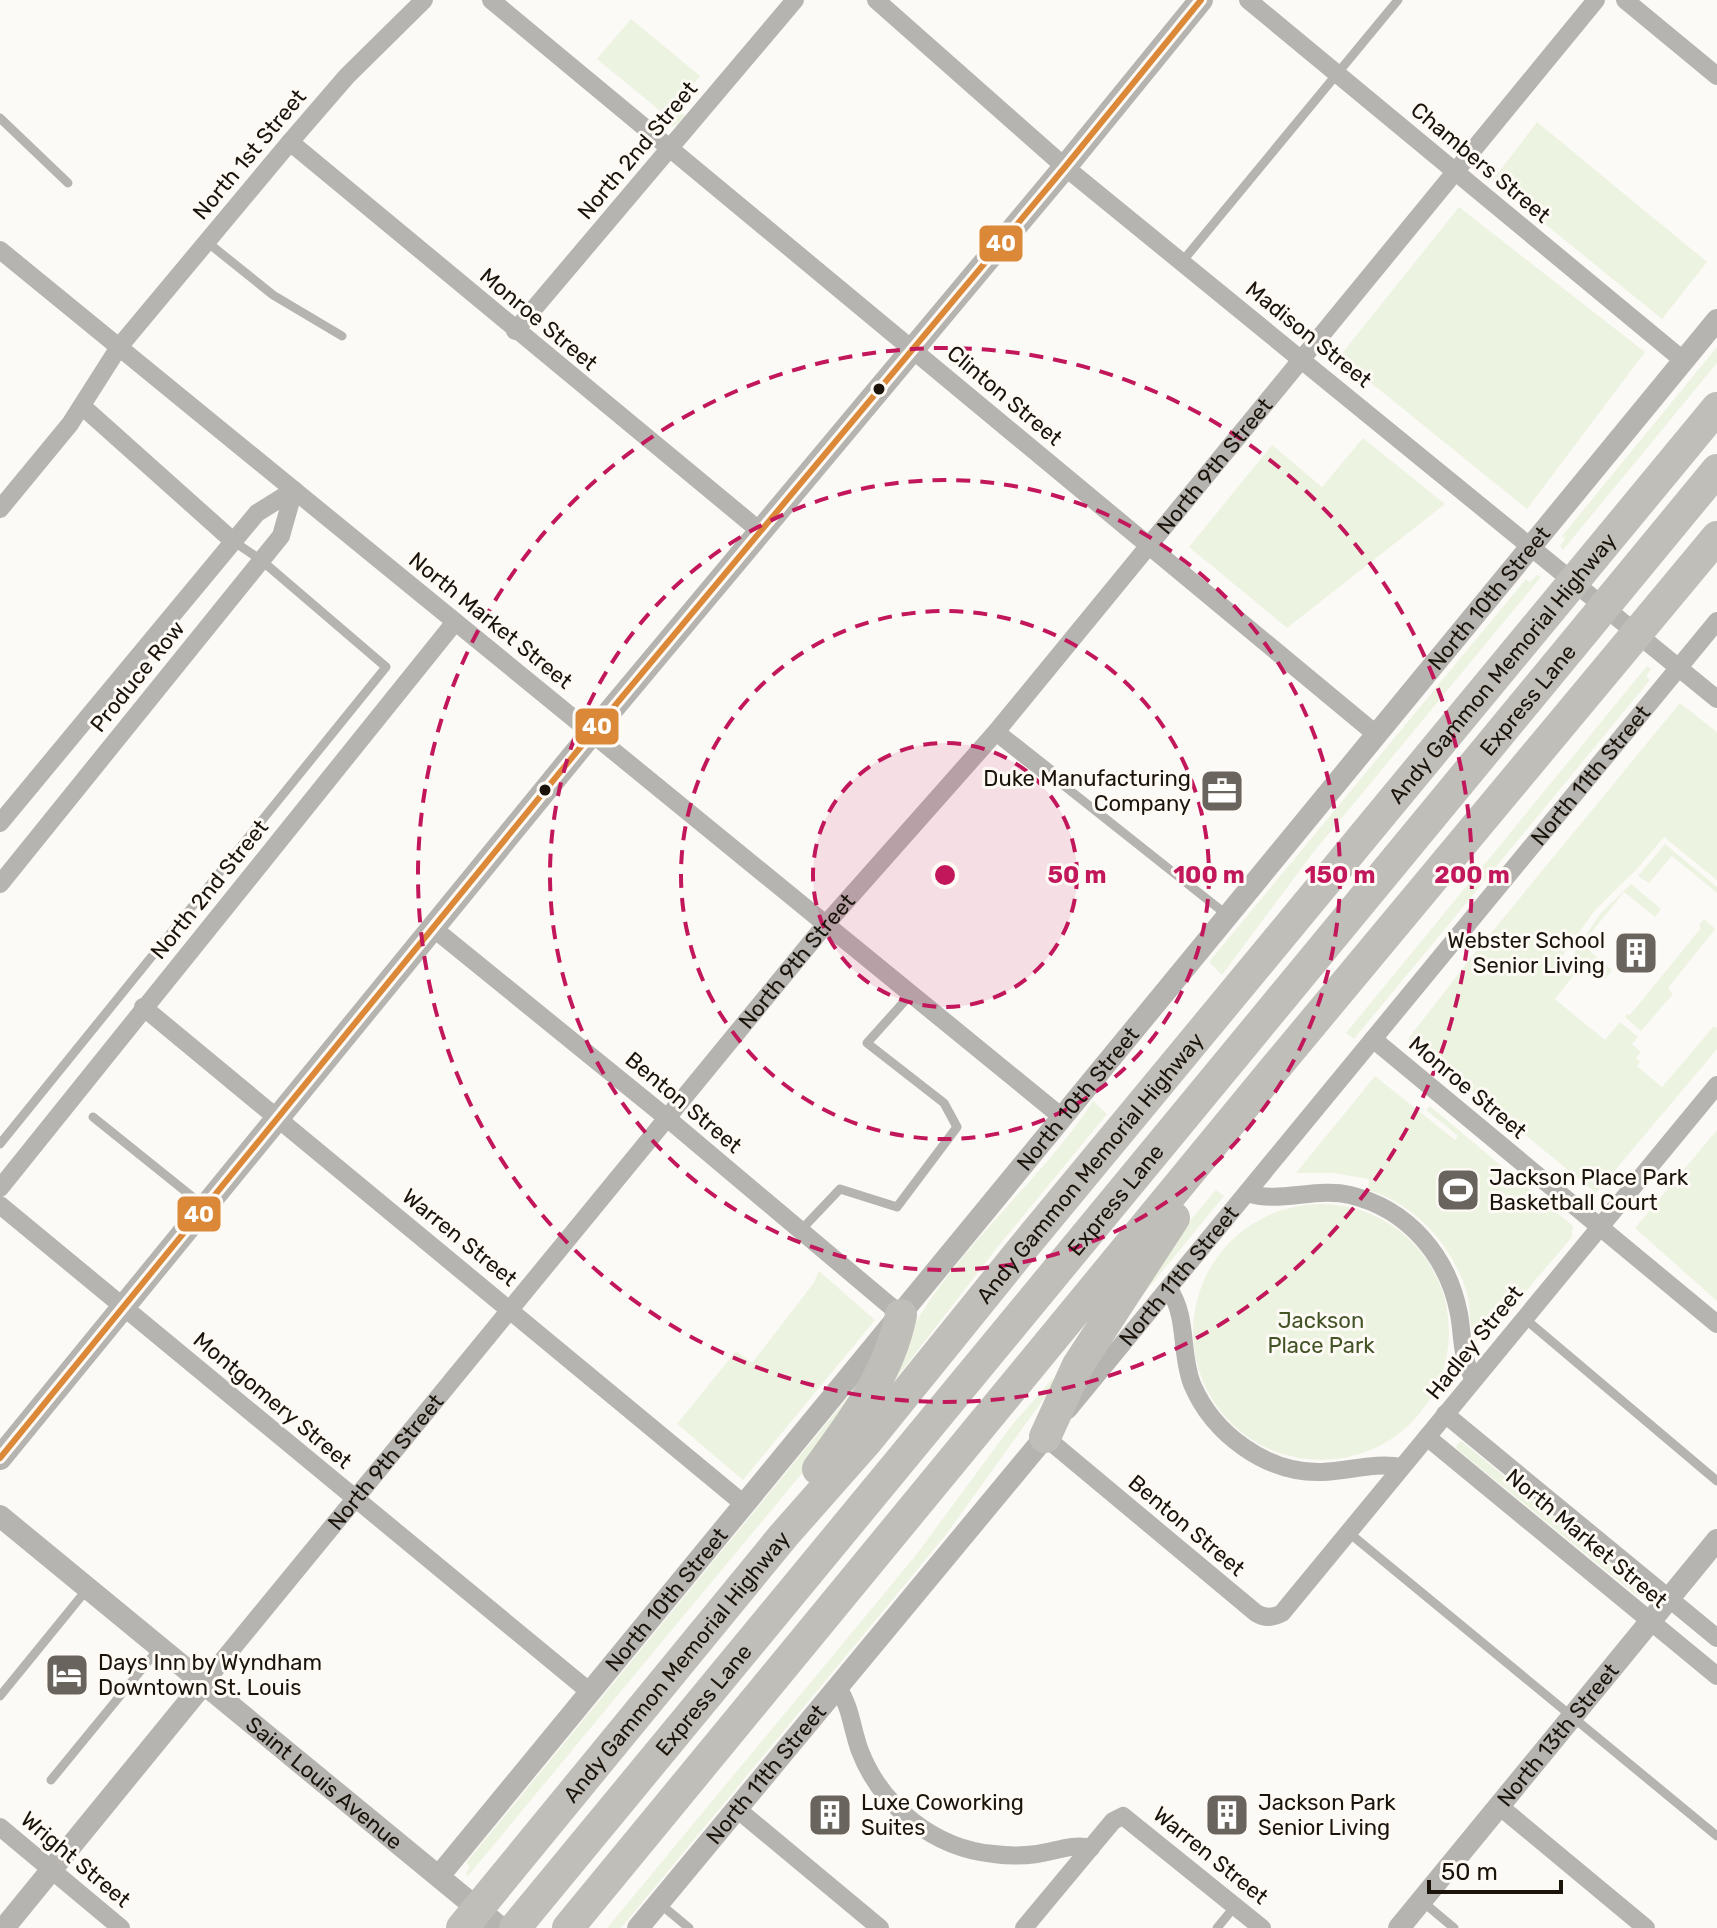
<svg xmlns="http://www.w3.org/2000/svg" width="1717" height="1928" font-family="Rubik,sans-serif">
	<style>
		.green { fill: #edf3e1 }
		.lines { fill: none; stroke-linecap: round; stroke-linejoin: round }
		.service { stroke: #b6b4b1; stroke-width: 9 }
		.minor { stroke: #b6b4b1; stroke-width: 18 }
		.tertiary { stroke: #b6b4b1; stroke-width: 22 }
		.secondary { stroke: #b6b4b0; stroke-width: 24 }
		.motorway { stroke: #c0beb8; stroke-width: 32 }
		.bus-1-casing { stroke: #fefaf5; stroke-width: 12 }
		.bus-1 { stroke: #db8839; stroke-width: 6 }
		.ring { fill: none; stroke: #c2185b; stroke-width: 4; stroke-dasharray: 14 10 }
		.bus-dot { fill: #1b140b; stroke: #fefaf5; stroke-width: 3 }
		.labels { text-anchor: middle; stroke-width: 6; stroke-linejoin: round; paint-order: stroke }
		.street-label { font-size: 22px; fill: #1b140b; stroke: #fefaf5 }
		.poi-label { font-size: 22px; fill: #1b140b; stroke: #fefaf5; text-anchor: start }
		.park-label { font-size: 22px; fill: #435426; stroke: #fefaf5 }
		.centre { fill: #c2185b; stroke: #fefaf5; stroke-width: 4 }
		.ring-label { font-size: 24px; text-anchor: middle; font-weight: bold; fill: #c2185b; stroke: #fefaf5; stroke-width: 6; stroke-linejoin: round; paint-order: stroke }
		.line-badge { stroke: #fefaf5; stroke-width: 3 }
		.badge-label { font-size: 22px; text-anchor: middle; font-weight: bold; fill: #fff }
	</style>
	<rect width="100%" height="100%" fill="#fcfaf7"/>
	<!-- green -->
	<g class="green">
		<path d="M631,19L700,76L676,107L685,116L678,124L671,127L659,122L664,114L597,59Z"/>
		<path d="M1537,122L1707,262L1662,319L1492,181Z"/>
		<path d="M1459,207L1645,352L1527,509L1339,357Z"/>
		<path d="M1717,347V363L1563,550L1560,546L1565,539L1562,536Z"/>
		<path d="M1363,438L1445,504L1287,628L1189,547L1272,445L1322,487Z"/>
		<path d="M1537,575L1541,577L1312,854L1222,975L1209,962L1526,579L1530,582Z"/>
		<path d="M1647,666L1651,669L1646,676L1650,680L1354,1039L1346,1033Z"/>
		<path d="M1680,703L1717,732V880L1664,837L1637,869L1595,910L1561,958L1577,971L1555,999L1605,1040L1620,1022L1638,1037L1632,1044L1641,1052L1636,1058L1640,1062L1637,1066L1662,1087L1714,1026L1717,1028V1049L1596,1193L1408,1039L1477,950Z"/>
		<path d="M1665,844L1717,887V893L1672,856L1649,883L1638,876Z"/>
		<path d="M1631,884L1661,909L1655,917L1624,892L1582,944L1612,970L1605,979L1574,953L1600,914Z"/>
		<path d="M1704,919L1715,929L1668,988L1673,994L1641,1031L1625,1017L1627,1014L1630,1015L1701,928L1699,925Z"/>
		<path d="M1375,1076L1455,1140L1458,1136L1426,1110L1430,1106L1573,1226L1572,1237L1485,1340H1476C1468,1327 1471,1306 1466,1290C1451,1244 1415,1204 1368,1190L1369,1179L1333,1173H1296Z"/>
		<path d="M1093,1101L1107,1114L996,1249L888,1389C915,1279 1033,1195 1093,1101Z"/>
		<path d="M1717,1130V1301L1635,1228Z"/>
		<path d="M1216,1190L1224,1196L1101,1346L1161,1255Z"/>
		<circle cx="1321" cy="1332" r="128"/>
		<path d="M819,1271L875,1320L743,1480L677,1424L736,1351L752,1363L813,1284Z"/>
		<path d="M1053,1378V1386L945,1536L621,1928H607L916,1555L1012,1425Z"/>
		<path d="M853,1391L832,1437L467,1877L466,1873L470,1867L466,1863Z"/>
		<path d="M1461,1441L1643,1588L1637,1596L1458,1450L1456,1446Z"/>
	</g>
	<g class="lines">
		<!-- service -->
		<g class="service">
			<path d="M0,118L68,183"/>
			<path d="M207,242L273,295L342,336"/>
			<path d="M1181,263L1398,0"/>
			<path d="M1048,773L1227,915"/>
			<path d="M93,1117L205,1207"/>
			<path d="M0,1144L386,667L261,560L233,541"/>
			<path d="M801,1230L840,1189L897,1207L957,1127L944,1103L867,1043L911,994"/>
			<path d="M1524,1318L1717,1481"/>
			<path d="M1348,1532L1717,1836"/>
			<path d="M0,1696L88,1588"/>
			<path d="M51,1780L160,1647"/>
			<path d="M1423,1902L1454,1928"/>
			<path d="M659,1903L689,1928"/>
			<path d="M1217,1928L1235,1906"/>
		</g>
		<!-- minor -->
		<g class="minor">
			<path d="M491,0L1377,735"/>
			<path d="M876,0L1065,167L1717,699"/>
			<path d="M1248,0L1684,361"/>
			<path d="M1625,0L1717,76"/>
			<path d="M290,142L760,531"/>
			<path d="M0,250L1063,1118"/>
			<path d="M515,331L795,0"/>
			<path d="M82,406L233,541"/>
			<path d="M0,509L70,424L119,347L290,142L347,76L424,0"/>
			<path d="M996,732L1048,773"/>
			<path d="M0,823L257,513L294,490"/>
			<path d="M0,884L281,536L294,490"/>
			<path d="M433,928L667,1118L901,1315"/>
			<path d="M143,1007L745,1505"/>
			<path d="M1373,1039L1717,1324"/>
			<path d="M0,1188L455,622"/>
			<path d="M1247,1193C1279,1204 1316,1187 1350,1195C1408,1209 1448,1256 1459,1314C1463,1336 1461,1359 1474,1379"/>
			<path d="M0,1205L590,1692"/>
			<path d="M1169,1289C1188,1317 1180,1353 1192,1384C1213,1434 1267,1474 1322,1472C1349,1471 1376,1462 1402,1467"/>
			<path id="s1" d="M1068,1410L1717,621"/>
			<path d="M1445,1414L1717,1638"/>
			<path d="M1049,1432L1045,1437L1256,1613C1264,1618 1273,1618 1282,1613L1717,1085"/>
			<path d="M1427,1437L1717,1676"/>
			<path id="s2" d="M204,1683L826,924L996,732L1596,0"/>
			<path d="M838,1688C851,1707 852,1730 860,1751C881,1806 935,1849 994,1854C1008,1856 1022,1856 1037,1854C1054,1852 1073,1843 1091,1848"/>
			<path d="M1498,1805L1646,1928"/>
			<path d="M737,1809L880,1928"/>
			<path d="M0,1827L121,1928"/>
			<path d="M1024,1928L1113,1821L1123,1816L1262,1928"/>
		</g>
		<!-- tertiary -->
		<g class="tertiary">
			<path id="s3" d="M0,1516L501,1928"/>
			<path id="s4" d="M439,1876L1717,320"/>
			<path d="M4,1928L204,1683"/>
			<path id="s5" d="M638,1928L1045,1437"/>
			<path id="s6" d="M1399,1928L1717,1540"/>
		</g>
		<!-- secondary -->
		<path class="secondary" d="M0,1458L592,733L1065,167L1201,0"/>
		<!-- motorway -->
		<g class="motorway">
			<path d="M1045,1437L1078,1365L1174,1218"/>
			<path d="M818,1469C853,1421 889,1374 901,1315"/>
			<path id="s7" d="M462,1928L784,1535L867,1441L1023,1248L1717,408"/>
			<path id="s8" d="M515,1928L1717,470"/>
			<path d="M568,1928L1276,1067L1717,537"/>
		</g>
		<!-- bus-1 casing -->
		<g class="bus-1-casing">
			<path id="bus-1" d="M0,1458L592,733L1065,167L1201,0"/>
		</g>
		<!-- bus-1 -->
		<use href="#bus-1" class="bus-1"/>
	</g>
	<!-- distance rings -->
	<circle cx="945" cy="875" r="132" fill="#c2185b" fill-opacity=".12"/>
	<g class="ring">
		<circle cx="945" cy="875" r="132"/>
		<circle cx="945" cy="875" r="264"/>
		<circle cx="945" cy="875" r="395"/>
		<circle cx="945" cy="875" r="527"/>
	</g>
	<!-- icons -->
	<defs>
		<g id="office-square" transform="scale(2.3)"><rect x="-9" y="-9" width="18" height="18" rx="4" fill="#6a645e" stroke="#fefaf5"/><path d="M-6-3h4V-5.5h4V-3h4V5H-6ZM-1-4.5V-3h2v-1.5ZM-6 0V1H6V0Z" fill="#fff"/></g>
		<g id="building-square" transform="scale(2.3)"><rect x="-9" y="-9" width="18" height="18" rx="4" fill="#6a645e" stroke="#fefaf5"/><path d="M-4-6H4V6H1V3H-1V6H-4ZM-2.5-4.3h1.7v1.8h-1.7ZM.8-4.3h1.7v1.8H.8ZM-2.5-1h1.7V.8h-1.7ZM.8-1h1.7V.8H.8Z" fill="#fff"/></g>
		<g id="stadium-square" transform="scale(2.3)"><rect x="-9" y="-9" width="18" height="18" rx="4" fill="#6a645e" stroke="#fefaf5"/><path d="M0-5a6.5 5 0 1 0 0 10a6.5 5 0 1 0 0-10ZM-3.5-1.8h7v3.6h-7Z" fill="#fff"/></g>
		<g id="hotel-square" transform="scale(2.3)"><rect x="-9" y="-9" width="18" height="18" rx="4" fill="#6a645e" stroke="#fefaf5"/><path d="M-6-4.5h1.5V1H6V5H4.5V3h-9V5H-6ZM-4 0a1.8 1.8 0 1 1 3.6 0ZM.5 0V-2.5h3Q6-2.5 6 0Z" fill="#fff"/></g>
	</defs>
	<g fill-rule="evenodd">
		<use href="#office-square" x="1222" y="791"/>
		<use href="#building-square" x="1636" y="953"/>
		<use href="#stadium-square" x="1458" y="1190"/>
		<use href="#hotel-square" x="67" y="1675"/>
		<use href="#building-square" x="830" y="1815"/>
		<use href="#building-square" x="1227" y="1815"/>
	</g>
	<!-- markers -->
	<g class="bus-dot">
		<circle cx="879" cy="389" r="7"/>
		<circle cx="545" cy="790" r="7"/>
	</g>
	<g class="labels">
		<!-- street labels -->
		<g class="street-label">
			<text transform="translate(637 150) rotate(-50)" y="8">North 2nd Street</text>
			<text transform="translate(249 154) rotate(-50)" y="8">North 1st Street</text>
			<text transform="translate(1481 162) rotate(40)" y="8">Chambers Street</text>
			<text transform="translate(539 319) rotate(40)" y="8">Monroe Street</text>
			<text transform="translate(1309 334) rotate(39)" y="8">Madison Street</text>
			<text transform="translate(1005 395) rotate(40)" y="8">Clinton Street</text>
			<text dy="8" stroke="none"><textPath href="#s2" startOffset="1582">North 9th Street</textPath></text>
			<text dy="8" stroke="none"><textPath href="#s4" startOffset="1654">North 10th Street</textPath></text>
			<text transform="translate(491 620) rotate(39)" y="8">North Market Street</text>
			<text dy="8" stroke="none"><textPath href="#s7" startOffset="1634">Andy Gammon Memorial Highway</textPath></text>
			<text transform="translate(137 676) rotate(-51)" y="8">Produce Row</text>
			<text dy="8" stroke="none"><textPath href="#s8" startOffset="1592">Express Lane</textPath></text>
			<text dy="8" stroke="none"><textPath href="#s1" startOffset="822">North 11th Street</textPath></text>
			<text transform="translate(209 889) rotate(-51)" y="8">North 2nd Street</text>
			<text dy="8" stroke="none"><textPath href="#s2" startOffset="934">North 9th Street</textPath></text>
			<text transform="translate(1468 1087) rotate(40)" y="8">Monroe Street</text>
			<text dy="8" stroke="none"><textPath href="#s4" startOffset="1006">North 10th Street</textPath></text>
			<text transform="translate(684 1102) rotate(40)" y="8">Benton Street</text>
			<text dy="8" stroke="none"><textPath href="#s7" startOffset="986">Andy Gammon Memorial Highway</textPath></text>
			<text dy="8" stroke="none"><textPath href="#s8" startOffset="944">Express Lane</textPath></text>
			<text transform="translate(460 1237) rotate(39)" y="8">Warren Street</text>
			<text dy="8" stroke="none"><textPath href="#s1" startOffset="174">North 11th Street</textPath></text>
			<text transform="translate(1474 1342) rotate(-51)" y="8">Hadley Street</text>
			<text transform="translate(273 1400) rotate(40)" y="8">Montgomery Street</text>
			<text dy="8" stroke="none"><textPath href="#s2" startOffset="286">North 9th Street</textPath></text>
			<text transform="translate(1187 1525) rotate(40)" y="8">Benton Street</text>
			<text transform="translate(1587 1538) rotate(40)" y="8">North Market Street</text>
			<text dy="8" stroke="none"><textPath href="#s4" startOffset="358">North 10th Street</textPath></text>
			<text dy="8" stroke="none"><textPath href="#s7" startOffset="338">Andy Gammon Memorial Highway</textPath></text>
			<text dy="8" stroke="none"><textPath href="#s8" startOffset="296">Express Lane</textPath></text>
			<text dy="8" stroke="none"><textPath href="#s6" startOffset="250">North 13th Street</textPath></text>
			<text dy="8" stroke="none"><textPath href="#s5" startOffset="200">North 11th Street</textPath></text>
			<text dy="8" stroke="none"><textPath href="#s3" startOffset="420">Saint Louis Avenue</textPath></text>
			<text transform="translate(1211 1855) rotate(39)" y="8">Warren Street</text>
			<text transform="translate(76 1859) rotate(40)" y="8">Wright Street</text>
		</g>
		<!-- poi labels -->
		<g class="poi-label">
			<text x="1191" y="786" text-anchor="end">Duke Manufacturing<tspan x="1191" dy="25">Company</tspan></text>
			<text x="1605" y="948" text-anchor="end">Webster School<tspan x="1605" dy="25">Senior Living</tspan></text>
			<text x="1489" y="1185">Jackson Place Park<tspan x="1489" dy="25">Basketball Court</tspan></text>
			<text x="98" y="1670">Days Inn by Wyndham<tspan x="98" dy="25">Downtown St. Louis</tspan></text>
			<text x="861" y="1810">Luxe Coworking<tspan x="861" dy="25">Suites</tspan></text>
			<text x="1258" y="1810">Jackson Park<tspan x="1258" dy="25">Senior Living</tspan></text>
		</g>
		<!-- park labels -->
		<g class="park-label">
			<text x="1321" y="1328">Jackson<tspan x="1321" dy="25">Place Park</tspan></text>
		</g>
	</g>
	<circle cx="945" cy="875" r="12" class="centre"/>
	<g class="ring-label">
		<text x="1077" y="883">50 m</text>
		<text x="1209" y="883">100 m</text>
		<text x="1340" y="883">150 m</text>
		<text x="1472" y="883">200 m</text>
	</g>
	<g class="line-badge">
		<rect x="978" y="224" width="46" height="39" rx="8" fill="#db8839"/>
		<rect x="574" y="707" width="46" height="39" rx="8" fill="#db8839"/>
		<rect x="176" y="1195" width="46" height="38" rx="8" fill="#db8839"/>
	</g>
	<g class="badge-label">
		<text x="1001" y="251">40</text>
		<text x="597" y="734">40</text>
		<text x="199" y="1222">40</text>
	</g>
	<!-- scale -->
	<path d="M1429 1880v12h132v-12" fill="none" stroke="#1b140b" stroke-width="4"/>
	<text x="1441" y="1880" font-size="24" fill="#1b140b" stroke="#fefaf5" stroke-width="6" paint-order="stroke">50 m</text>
</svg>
